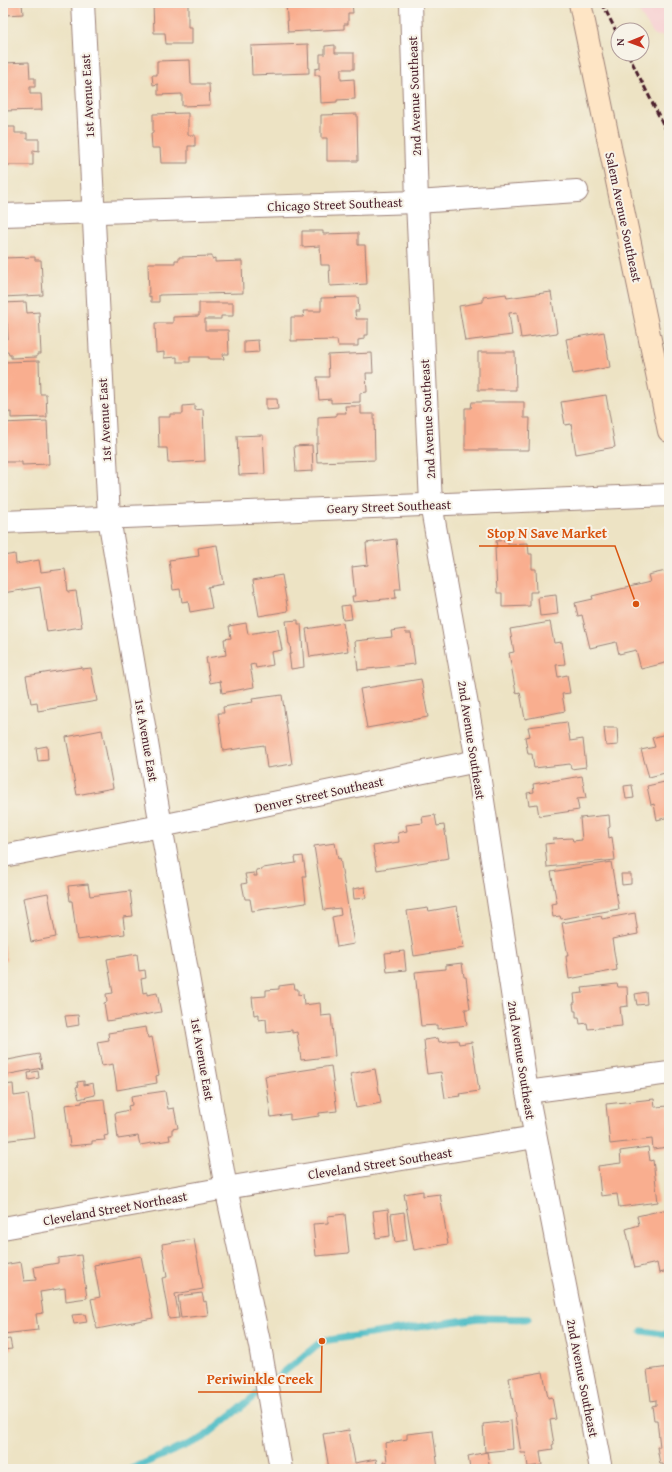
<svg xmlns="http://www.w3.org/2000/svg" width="672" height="1472" font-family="'Gentium Book Plus',serif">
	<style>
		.built { fill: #f7cfd1 }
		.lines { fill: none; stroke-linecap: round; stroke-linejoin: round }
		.stream { stroke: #4fbdc6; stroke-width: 7 }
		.building { fill: #f9ae8f }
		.minor-casing { stroke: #9c8178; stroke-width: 24 }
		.secondary-casing { stroke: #9c8178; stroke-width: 24 }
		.minor { stroke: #fff; stroke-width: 22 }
		.secondary { stroke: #fee5c5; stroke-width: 22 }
		.rail { stroke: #4a1f2b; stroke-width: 3; stroke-dasharray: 6 3; stroke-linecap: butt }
		.labels { text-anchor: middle; stroke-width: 4; stroke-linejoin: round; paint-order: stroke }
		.street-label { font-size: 13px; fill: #4a1f2b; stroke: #f7f3e8 }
		.leader { fill: none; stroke: #d8530f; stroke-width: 1.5 }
		.callout-dot { fill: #d8530f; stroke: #f7f3e8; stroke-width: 1.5 }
		.callout-label { font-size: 14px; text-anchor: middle; font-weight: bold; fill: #d8530f; stroke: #f7f3e8; stroke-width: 4; stroke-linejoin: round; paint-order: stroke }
	</style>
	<rect width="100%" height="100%" fill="#f7f3e8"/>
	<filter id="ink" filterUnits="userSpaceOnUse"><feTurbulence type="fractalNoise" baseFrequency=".025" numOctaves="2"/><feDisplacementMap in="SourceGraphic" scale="8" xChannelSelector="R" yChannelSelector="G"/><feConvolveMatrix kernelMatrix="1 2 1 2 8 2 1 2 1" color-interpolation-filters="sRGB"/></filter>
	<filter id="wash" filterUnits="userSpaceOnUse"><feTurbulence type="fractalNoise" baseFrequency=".012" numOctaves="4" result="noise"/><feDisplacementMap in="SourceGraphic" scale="16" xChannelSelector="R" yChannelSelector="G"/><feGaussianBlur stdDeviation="0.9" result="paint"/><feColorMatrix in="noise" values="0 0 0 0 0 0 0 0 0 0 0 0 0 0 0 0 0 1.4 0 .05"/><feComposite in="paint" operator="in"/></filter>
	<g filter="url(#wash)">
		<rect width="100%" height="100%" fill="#ede3c4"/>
		<!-- built -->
		<path class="built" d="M633,3H669V35L655,36Z"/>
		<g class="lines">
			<!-- stream -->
			<g class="stream">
				<path d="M642,1331L669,1335"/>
				<path d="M131,1469L203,1438L322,1341L479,1318L528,1319"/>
			</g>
		</g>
		<g id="blocks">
			<!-- building -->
			<g class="building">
				<path d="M3,3H22L23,14L5,15V22L3,23Z"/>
				<path d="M153,3H188V27H192V44H166L165,33H154Z"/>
				<path d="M286,3H352L353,13H348V24H344V29L288,32Z"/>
				<path d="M308,44L309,73L252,75L251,46Z"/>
				<path d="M335,45V53H354V69H341V80L354,79L355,99L337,100V102L321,103L320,75H315V69L320,68V54H325V46Z"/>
				<path d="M190,60L191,84H209L210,105L182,106V94L158,95V84L153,85L152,75H157V61Z"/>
				<path d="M29,62L30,78H35V87H30V94H41L42,110L3,111V63Z"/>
				<path d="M188,113V135H195V146H188V163H161L160,148H152L151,133H153V114Z"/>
				<path d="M357,114L358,161H327V138H321V115Z"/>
				<path d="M7,127H15V133H27V139H39V151L33,150V165H3V133H7Z"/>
				<path d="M302,231H323V234L358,233V245H365L367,284L330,286L329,265H321L320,246L302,247Z"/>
				<path d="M212,256V259L215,258V262L242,261L243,293L159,295V302H151V296L149,297L148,263H175V260H179V257Z"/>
				<path d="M35,257V260H41L43,295L3,297V258Z"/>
				<path d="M551,292L557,333L521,338L517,312L509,313L512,335L465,341L459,306L483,302V297L506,294L507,298Z"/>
				<path d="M358,297L359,311H355L356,319H368V335H364V339L358,340V346H338L337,340L291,341V317H304L303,311H321V298Z"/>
				<path d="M26,302L27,313L39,312L41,354H37V357L11,358V355H9L8,351L3,352V339L8,338L7,323H3V303Z"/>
				<path d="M199,303H233V316H221V319H205V330H228L229,354H223L224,359H209V357H190V362H177V357L164,358V352L156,353L155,323H173V317L199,316Z"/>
				<path d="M604,332L610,367L573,374L566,339Z"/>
				<path d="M258,340L259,352L244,353V341Z"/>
				<path d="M478,352H515L516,390H478Z"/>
				<path d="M372,353L373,373H366L367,392L360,393V402L331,403V399L319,400L317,377H329L328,355Z"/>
				<path d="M39,361L40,394H46L47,417L11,418V412L3,413V362Z"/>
				<path d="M606,395L615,447L576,454L571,424L565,425L561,402Z"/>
				<path d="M266,399H277L278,409L266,410Z"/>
				<path d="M472,402H524V418H530L529,450H465V408H471Z"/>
				<path d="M195,405V410L203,409L205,461L168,463L167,448H159L158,417H170V414H183V406Z"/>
				<path d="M345,406H361V414H374L375,460L317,462L316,443H318V417L336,416V413H346Z"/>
				<path d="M47,421L49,464L22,465V462H5V465H3V423Z"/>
				<path d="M263,435L265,474L239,475L237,436Z"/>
				<path d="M312,445L313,471L296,472L294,446Z"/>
				<path d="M396,539L401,589H395L396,598L353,602L352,596H355L352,567L368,565L366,543Z"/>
				<path d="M508,540V544L528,543L529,554H532V569H536L537,592H530V606L502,607V593H497L495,547H497L496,541Z"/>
				<path d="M217,545L223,584L208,587L212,608L190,612L188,601L182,602L180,589L173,590L169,560L199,556L198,548Z"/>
				<path d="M15,554L16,564L39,560L41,572L65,569L68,592L76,591L82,627L47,632L40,587L3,593V556Z"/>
				<path d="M666,571L669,583V662L641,669L636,650L619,654L616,642L590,648L582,615L578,616L575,603L593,599L592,596L650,582L648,575Z"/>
				<path d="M282,575L288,611L259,616L253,580Z"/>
				<path d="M556,595L558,614L540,616L538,597Z"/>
				<path d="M350,605L352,619L343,620L341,606Z"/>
				<path d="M298,620V624H301L304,667L291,669L289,654H291L290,644H289L286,621Z"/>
				<path d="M550,622L554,643L562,642L565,664L556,665L558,677L567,675L570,693L562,694L565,711L525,719L520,692L516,693L509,653L514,652L510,629Z"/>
				<path d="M246,623L248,634L278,629L282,650L271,652L273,665L256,668L255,664L250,665L254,687L222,693L220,681L210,683L206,658L226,655L224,639L231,638L229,626Z"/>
				<path d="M343,623L348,651L310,657L306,629Z"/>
				<path d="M405,629L406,633H411L415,664L358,670L355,641L392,637L391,631Z"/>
				<path d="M82,667V669L91,668L97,701L38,711L37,702L31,703L26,676Z"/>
				<path d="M421,679L428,717L367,728L360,689Z"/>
				<path d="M282,695L292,764L267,768L264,745L223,751L218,713H224L223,707L253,702L252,699Z"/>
				<path d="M567,722L570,741L583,739L586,767L571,769L570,764L534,768L532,754H528L525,737L530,736L528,727Z"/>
				<path d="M604,728H617L618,745L606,746Z"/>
				<path d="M102,730L113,788L77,795L66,737Z"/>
				<path d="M669,733V772L649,777L641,750L655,747L652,738Z"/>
				<path d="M47,746L48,760L38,761L36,748Z"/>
				<path d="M582,776L586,798L577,799L579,810L539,816L537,804L529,805L527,793L534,792L533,784Z"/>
				<path d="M669,781V817L657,820L654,804L651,805L647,786Z"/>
				<path d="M632,785L634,798L626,799L624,786Z"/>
				<path d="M435,815L437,826L444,825L449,858L377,870L373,846L399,842L398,833L407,831L406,825L423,823L422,817Z"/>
				<path d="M609,815L610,827L608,828L609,838L612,837L615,860L547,867L545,844L554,843L553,839L572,838L573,841L582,840L580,818Z"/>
				<path d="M335,843L338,859L340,858L354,944L337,947L332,917L341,915L340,908L324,910L314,846Z"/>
				<path d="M303,856L306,876H303L306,903L252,911L250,899H245L242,884L247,883L245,874L254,873V876H257L256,870L263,869V868L296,863L295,857Z"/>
				<path d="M611,862L619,909L561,919L560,916L553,917L551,904L557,903L551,872Z"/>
				<path d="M621,874H631V884L622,885Z"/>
				<path d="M88,884L90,896L130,891L133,916L123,917L125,934L77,940L72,901H70L68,886Z"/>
				<path d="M365,887L366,898L354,899L353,889Z"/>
				<path d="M48,893L56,937L31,942L23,898Z"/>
				<path d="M457,906L464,948L414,956L407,911L428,908L429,911Z"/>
				<path d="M635,913L638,934L612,939L617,970L569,979L566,956H568L562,923L601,916L602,919Z"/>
				<path d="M3,943L7,960L3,961Z"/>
				<path d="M404,951L406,970L387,972L385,953Z"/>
				<path d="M137,954L139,971L145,970L146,978L141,979L143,993L147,992V995L157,993L161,1012L107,1021L104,1003L107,1002L106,994L113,993L107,959Z"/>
				<path d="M462,963L464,977H466L470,1009H465L467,1025L437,1029V1025L421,1026L415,972L446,969V965Z"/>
				<path d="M294,984L295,989H298V995L303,994L304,1005L320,1003L321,1016L331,1015L335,1056L301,1060L297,1032L292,1033V1030L267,1033L266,1019L259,1020V1014L254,1015L252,997L266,996V990L279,989V986Z"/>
				<path d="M617,984L618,987H627L628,1006L620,1007L622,1026L588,1029L587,1023L580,1024L579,1017H576V1011H574L573,1003H575L574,994L583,993L582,988Z"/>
				<path d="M646,992L647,1004L637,1005L635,994Z"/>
				<path d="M78,1015L79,1025L67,1027L65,1016Z"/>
				<path d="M146,1027L148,1038L152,1037L159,1075L156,1076L157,1083L117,1090L113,1064L102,1066L97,1042L109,1040L108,1033Z"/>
				<path d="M438,1038L439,1042L458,1040L459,1044L472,1042L479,1091L459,1094L460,1096L445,1098L441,1072L427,1074L424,1051L425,1050L424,1040Z"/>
				<path d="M39,1054L42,1068L5,1075L3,1061Z"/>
				<path d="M331,1066L337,1111L319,1113V1116L290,1120V1114L271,1117L265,1076Z"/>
				<path d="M375,1069L381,1103L356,1108L350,1074Z"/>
				<path d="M38,1071L39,1078L29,1080L28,1073Z"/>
				<path d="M84,1081V1085L93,1083L95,1095L79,1099L76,1087L78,1086L77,1082Z"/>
				<path d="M13,1084L14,1096L28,1094L34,1137L3,1141V1085Z"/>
				<path d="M165,1091L168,1109L174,1108L178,1128L172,1129V1135H169L170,1140L140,1145L138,1136L118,1139L115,1113L129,1110L128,1106L132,1105L131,1096Z"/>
				<path d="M104,1099L108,1135L104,1136L105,1140L92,1141V1144L70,1146L65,1105L82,1103V1101Z"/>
				<path d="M654,1099L655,1107L669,1106V1136H667L668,1147L653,1149L652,1139L610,1144L606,1104Z"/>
				<path d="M648,1147L650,1161L653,1160L658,1202L619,1207L617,1194L601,1196L598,1166L621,1163L620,1151Z"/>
				<path d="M423,1191V1196L440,1194L448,1244L414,1250L404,1194Z"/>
				<path d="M388,1209L390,1236L376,1238L373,1211Z"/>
				<path d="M668,1209L669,1214V1271L659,1273L657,1263L635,1268L626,1229L639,1225L637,1216Z"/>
				<path d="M404,1212L407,1240L395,1242L391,1214Z"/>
				<path d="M345,1214L349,1253L316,1256L313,1224L328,1223V1216Z"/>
				<path d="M194,1239L203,1289L175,1294L179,1318L169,1319L162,1278L167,1277L162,1244Z"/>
				<path d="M81,1255L87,1298L66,1301L65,1288L40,1292L43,1313L36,1314L38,1330L3,1334V1265L21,1262L24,1281L36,1280L34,1267L58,1263V1258Z"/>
				<path d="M141,1256L153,1318L97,1329L91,1299L100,1297L94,1265Z"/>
				<path d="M202,1293L204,1302L206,1301L208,1315L181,1318L178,1296Z"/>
				<path d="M85,1314L87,1322L74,1324L72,1315Z"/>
				<path d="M10,1339L12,1349L3,1350V1340Z"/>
				<path d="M669,1367V1469H664L663,1464H660L657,1447H660L657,1420H654L652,1406L656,1405V1400L651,1401L647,1370Z"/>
				<path d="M543,1372L548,1398L552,1397L556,1419L550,1420L554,1444L552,1445L553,1449L540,1451L542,1465L528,1467L526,1453H521L509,1378Z"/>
				<path d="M511,1421L513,1449L485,1452L483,1424Z"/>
				<path d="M349,1430L355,1463L376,1459L378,1469H329L323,1434Z"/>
				<path d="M433,1431L438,1469H384L383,1462H387L385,1443L407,1439V1434Z"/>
				<path d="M487,1452L490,1469H470L468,1456Z"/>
			</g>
		</g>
	</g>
	<g filter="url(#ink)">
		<use href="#blocks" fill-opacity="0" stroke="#9c8178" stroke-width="1"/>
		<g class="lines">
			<!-- minor casing -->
			<g class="minor-casing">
				<g id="minor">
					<path d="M83,3L109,518L161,826L226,1188L260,1346L281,1469"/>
					<path d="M411,3L417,202L431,504L477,761L527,1092L601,1469"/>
					<path d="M3,215L417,202L577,191"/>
					<path d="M3,522L669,495"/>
					<path d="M3,856L161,826L477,761"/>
					<path d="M527,1092L669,1073"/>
					<path d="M3,1228L226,1188L535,1137"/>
				</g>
			</g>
			<!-- secondary casing -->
			<g class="secondary-casing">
				<path id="secondary" d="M580,3L669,431"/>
			</g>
			<!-- minor -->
			<use href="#minor" class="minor"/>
			<!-- secondary -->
			<use href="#secondary" class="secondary"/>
			<!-- rail -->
			<g class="rail">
				<path d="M602,3L618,35"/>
				<path d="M628,54L669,136"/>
			</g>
		</g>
	</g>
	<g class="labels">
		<!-- street labels -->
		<g class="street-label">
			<text transform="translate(87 96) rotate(-93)" y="5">1st Avenue East</text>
			<text transform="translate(414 96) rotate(-92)" y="5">2nd Avenue Southeast</text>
			<text transform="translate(335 204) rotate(-2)" y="5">Chicago Street Southeast</text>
			<text transform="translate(624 217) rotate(78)" y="5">Salem Avenue Southeast</text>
			<text transform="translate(427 419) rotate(-93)" y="5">2nd Avenue Southeast</text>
			<text transform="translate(104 420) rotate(-93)" y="5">1st Avenue East</text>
			<text transform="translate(389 506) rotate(-2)" y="5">Geary Street Southeast</text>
			<text transform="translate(147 740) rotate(80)" y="5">1st Avenue East</text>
			<text transform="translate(472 740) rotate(81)" y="5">2nd Avenue Southeast</text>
			<text transform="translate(319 794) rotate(-12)" y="5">Denver Street Southeast</text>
			<text transform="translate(203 1059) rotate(80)" y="5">1st Avenue East</text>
			<text transform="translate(522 1060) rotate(81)" y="5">2nd Avenue Southeast</text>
			<text transform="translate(380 1163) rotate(-9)" y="5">Cleveland Street Southeast</text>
			<text transform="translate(115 1208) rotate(-10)" y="5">Cleveland Street Northeast</text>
			<text transform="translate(583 1378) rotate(79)" y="5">2nd Avenue Southeast</text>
		</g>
	</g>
	<!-- callouts -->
	<path class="leader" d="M636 604L615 546H479M322 1341L321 1392H198"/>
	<g class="callout-dot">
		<circle cx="636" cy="604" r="4"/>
		<circle cx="322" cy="1341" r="4"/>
	</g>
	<g class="callout-label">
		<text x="547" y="538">Stop N Save Market</text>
		<text x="260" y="1384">Periwinkle Creek</text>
	</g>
	<!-- margin -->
	<rect width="672" height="1472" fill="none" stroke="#f7f3e8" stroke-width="16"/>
	<!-- north arrow -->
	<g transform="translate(630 42) rotate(269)"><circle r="19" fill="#f7f3e8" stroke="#b29e9c"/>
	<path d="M0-3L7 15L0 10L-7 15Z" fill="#c8321e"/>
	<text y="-6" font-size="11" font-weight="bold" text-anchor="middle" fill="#4a1f2b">N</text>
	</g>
</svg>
